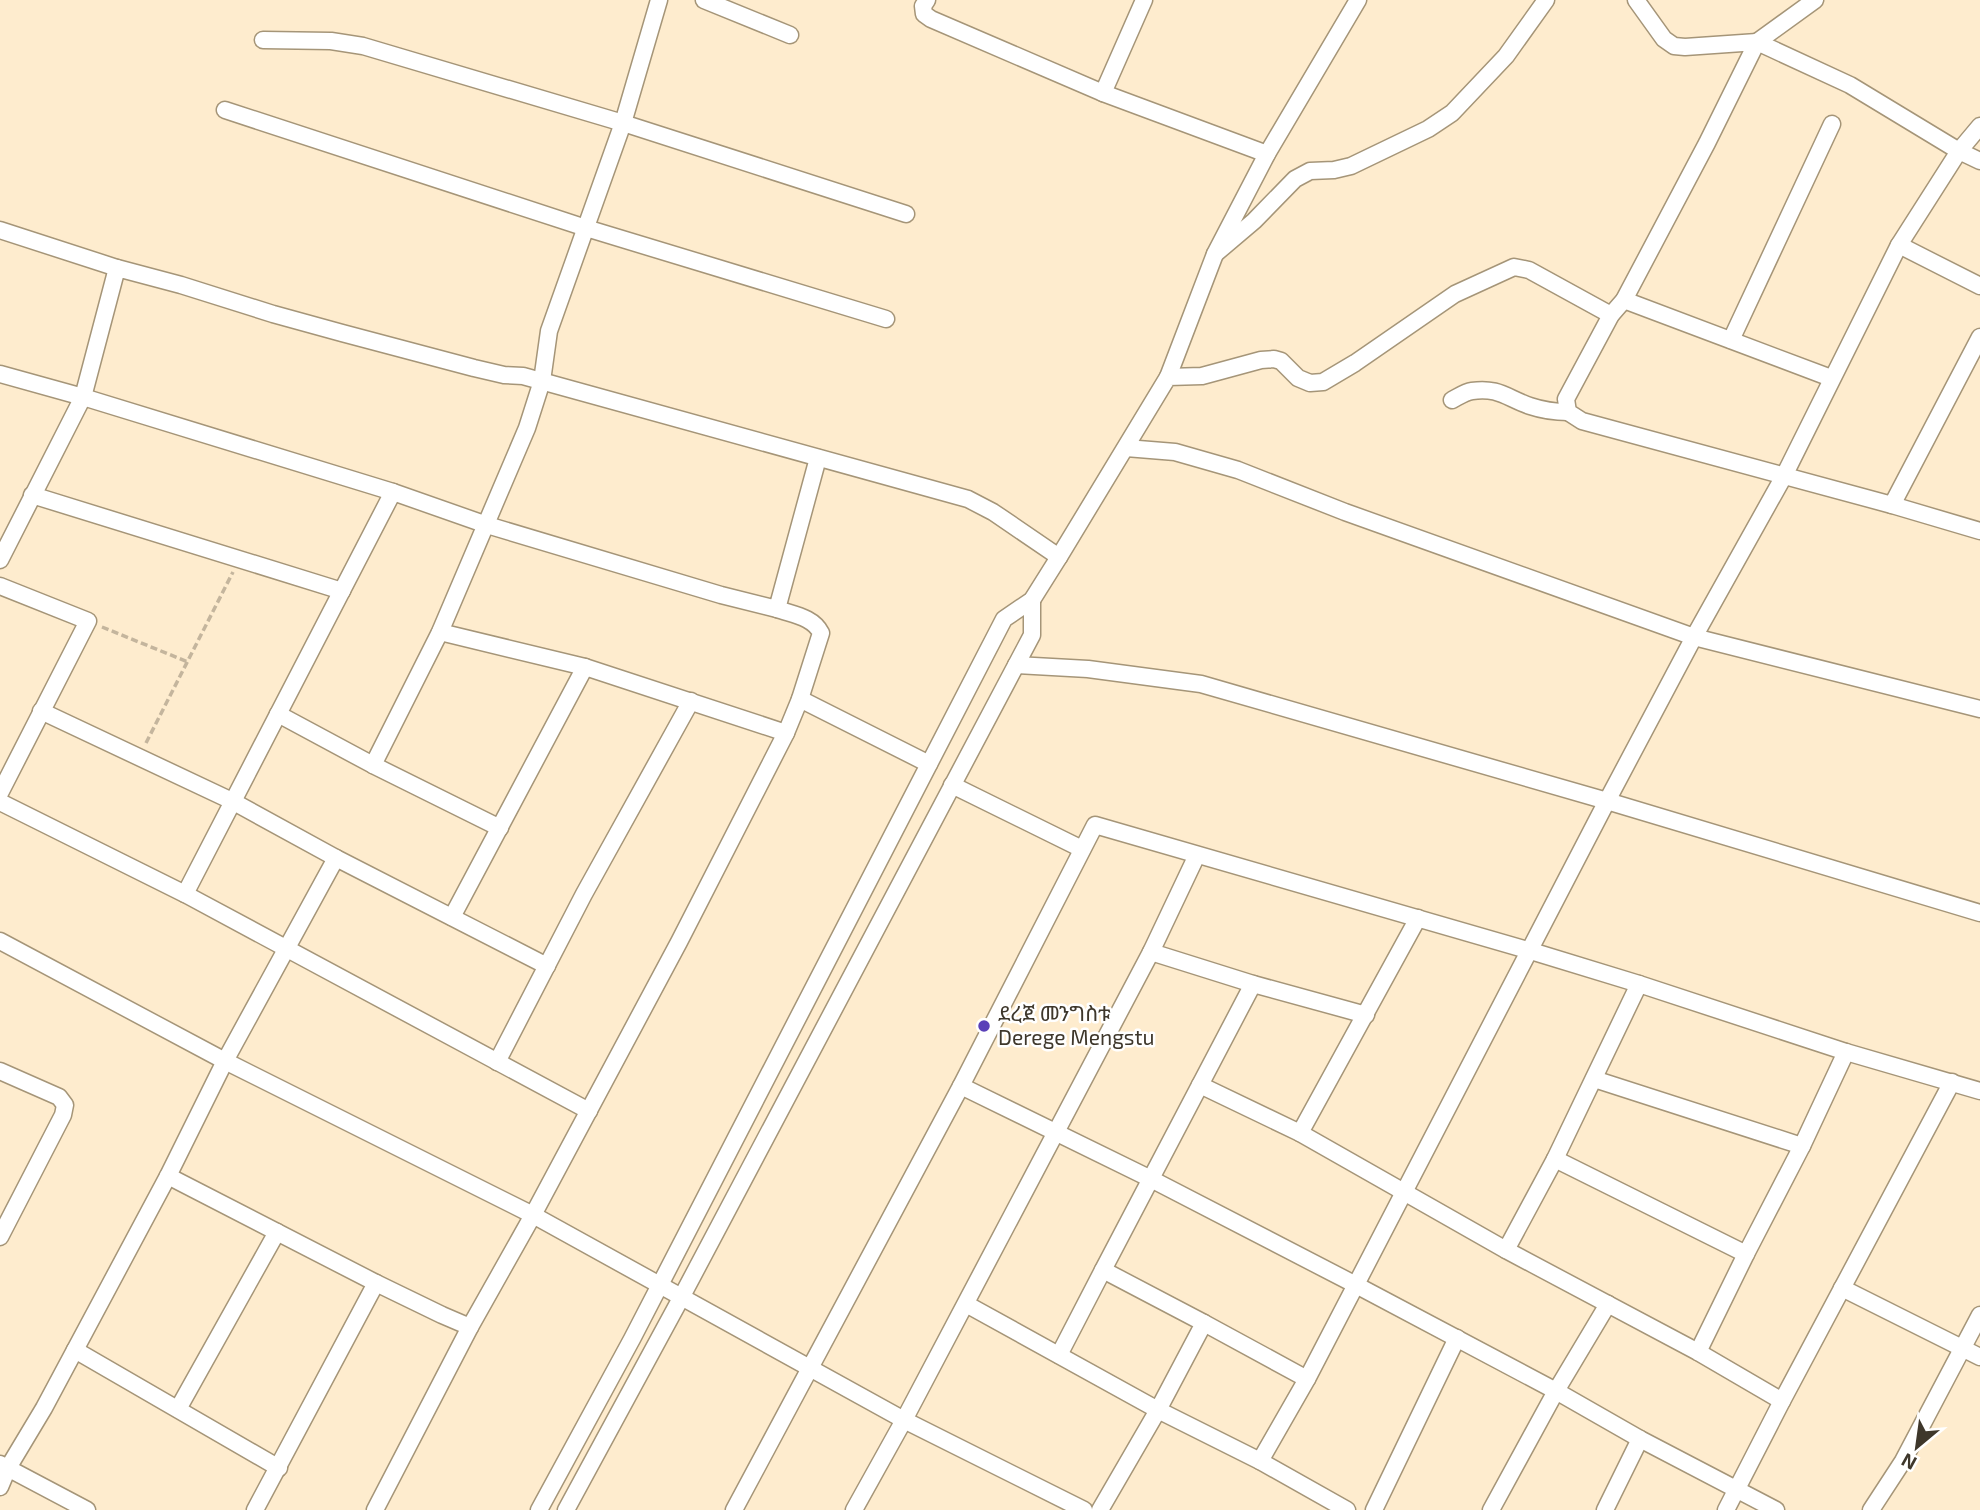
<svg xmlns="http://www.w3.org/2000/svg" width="1980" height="1510" font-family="'Exo 2','Noto Sans Ethiopic',sans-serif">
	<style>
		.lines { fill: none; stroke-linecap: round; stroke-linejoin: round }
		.minor-casing { stroke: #a59578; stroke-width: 19 }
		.path { stroke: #c4b59d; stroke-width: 3.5; stroke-dasharray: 7 3.5; stroke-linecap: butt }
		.minor { stroke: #fff; stroke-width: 16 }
		.poi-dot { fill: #5a40b8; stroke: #fff; stroke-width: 2.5 }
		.labels { text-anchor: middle; stroke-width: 5; stroke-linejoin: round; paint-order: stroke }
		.poi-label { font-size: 21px; fill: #3e372b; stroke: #fff; text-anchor: start }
	</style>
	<rect width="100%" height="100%" fill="#feecce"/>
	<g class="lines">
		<!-- minor casing -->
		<g class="minor-casing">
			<g id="minor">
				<path d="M704,0L790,35"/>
				<path d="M927,0L923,6L924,14L931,19L1103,93L1267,154"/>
				<path d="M1636,0L1664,39L1674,46L1685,47L1757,42L1850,85L1959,151L1980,161"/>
				<path d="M1815,0L1757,42L1707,143L1624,300L1611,315L1566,399L1568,412L1582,421L1892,505L1980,531"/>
				<path d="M263,40L331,41L363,46L623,123L906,214"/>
				<path d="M1103,93L1144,0"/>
				<path d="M225,110L586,228L886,319"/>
				<path d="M0,230L117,268"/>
				<path d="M1899,245L1980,286"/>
				<path d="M1215,254L1254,221L1295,179L1310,171L1334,170L1351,166L1428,129L1452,113L1506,56L1546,0"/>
				<path d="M1624,300L1831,378"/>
				<path d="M1731,340L1832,124"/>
				<path d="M0,374L83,397L393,492L487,525L721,595L777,609L818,458"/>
				<path d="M1168,377L1215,254L1267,154L1358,0"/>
				<path d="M1452,400C1458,397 1465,392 1472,391C1498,387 1507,398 1530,406C1542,410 1555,412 1568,412"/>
				<path d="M1126,448L1175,452L1238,470L1345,512L1694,637L1980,709"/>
				<path d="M32,495L342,591"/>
				<path d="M1892,505L1980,337"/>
				<path d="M1059,557L1168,377L1202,376L1261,360L1274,359L1281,361L1298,378L1310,383L1323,382L1355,363L1455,294L1514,267L1529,270L1611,315"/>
				<path d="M0,560L83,397L117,268L181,285L273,314L342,333L474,368L504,375L523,376L968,499L993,512L1059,557L1032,600L1004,619L632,1339L539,1510"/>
				<path d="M0,586L88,621L0,793"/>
				<path d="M440,632L585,667L786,733"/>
				<path d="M1016,665L1088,669L1201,684L1607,801L1980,913"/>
				<path d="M800,699L929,764"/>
				<path d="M41,711L232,801L336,858L547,966"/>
				<path d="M278,714L373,765L500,828"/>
				<path d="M373,765L440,632L527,428L542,381L549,331L623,123L659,0"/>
				<path d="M952,785L1082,849"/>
				<path d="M0,802L185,894L589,1111"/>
				<path d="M185,894L393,492"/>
				<path d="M452,917L585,667"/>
				<path d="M1418,918L1300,1133L1506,1250L1698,1352L1782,1401"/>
				<path d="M0,941L225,1061L533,1215L904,1420L1084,1510"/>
				<path d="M1151,952L1253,984L1366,1015"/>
				<path d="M497,1062L584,894L691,701"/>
				<path d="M0,1071L59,1097L65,1105L63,1115L0,1237"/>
				<path d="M1594,1079L1802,1146"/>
				<path d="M1200,1085L1300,1133"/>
				<path d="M961,1086L1151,1179L1356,1285L1556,1391L1640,1439L1776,1510"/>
				<path d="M1555,1159L1746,1254L1802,1146L1846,1052"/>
				<path d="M168,1176L376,1283L442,1315L470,1327L533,1215L679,942L786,733L800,699L821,633C813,617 794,615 777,609"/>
				<path d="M1506,1250L1555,1159L1639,984"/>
				<path d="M1842,1288L1980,1357"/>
				<path d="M966,1304L1158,1410L1204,1323L1103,1270L1253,984"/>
				<path d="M1204,1323L1307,1379"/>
				<path d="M75,1350L279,1468"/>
				<path d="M1698,1352L1746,1254"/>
				<path d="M1059,1355L1103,1270"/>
				<path d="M178,1409L277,1232"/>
				<path d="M1260,1461L1307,1379L1607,801L1694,637L1784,476L1899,245L1959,151L1980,126"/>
				<path d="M0,1464L87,1510"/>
				<path d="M0,1487L8,1468L44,1408L168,1176L225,1061L336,858"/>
				<path d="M255,1510L376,1283"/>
				<path d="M375,1510L470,1327"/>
				<path d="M566,1510L681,1298L1032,635V600"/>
				<path d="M734,1510L961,1086L1095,825L1531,951L1639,984L1846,1052L1980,1091"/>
				<path d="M854,1510L904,1420L1151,952L1197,855"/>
				<path d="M1100,1510L1158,1410L1260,1461L1347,1510"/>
				<path d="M1374,1510L1457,1338"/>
				<path d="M1491,1510L1556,1391L1608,1304"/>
				<path d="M1605,1510L1640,1439"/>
				<path d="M1726,1510L1782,1401L1952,1082"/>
				<path d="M1871,1510L1903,1461L1980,1315"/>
			</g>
		</g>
		<!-- path -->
		<g class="path">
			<path d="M102,627L188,662"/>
			<path d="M146,743L233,572"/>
		</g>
		<!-- minor -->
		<use href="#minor" class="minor"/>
	</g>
	<!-- markers -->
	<circle class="poi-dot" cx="984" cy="1026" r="7"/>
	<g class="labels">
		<!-- poi labels -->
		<g class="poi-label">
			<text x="998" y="1021">ደረጀ መንግስቱ<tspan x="998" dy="24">Derege Mengstu</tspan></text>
		</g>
	</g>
	<!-- north arrow -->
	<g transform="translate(1917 1447) rotate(209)" stroke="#ffffff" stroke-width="5" paint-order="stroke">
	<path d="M0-5L12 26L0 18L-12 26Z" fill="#3e372b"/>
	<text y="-10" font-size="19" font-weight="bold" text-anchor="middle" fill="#3e372b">N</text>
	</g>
</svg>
